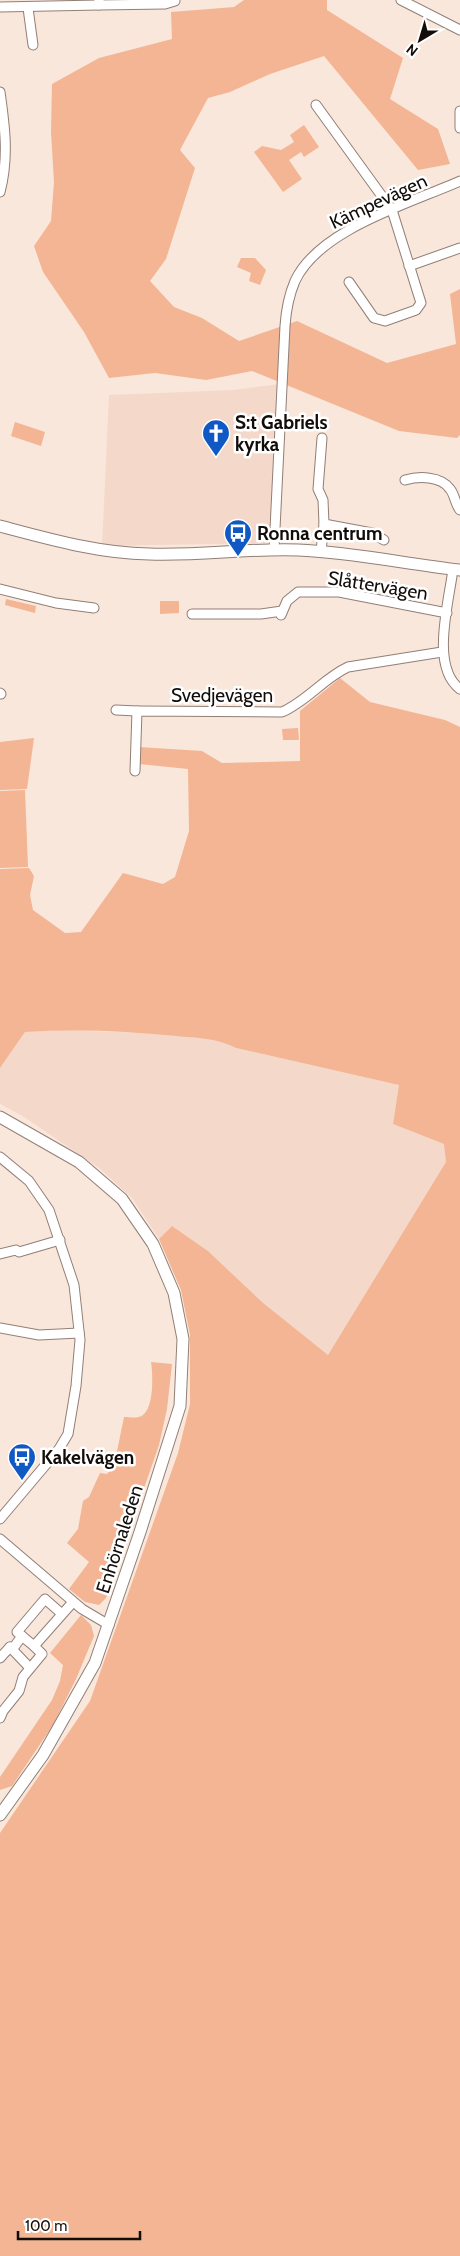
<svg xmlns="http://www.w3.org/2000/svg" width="460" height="2256" font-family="Cabin,sans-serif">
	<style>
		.built { fill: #f4d9cb }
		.green { fill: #f3b593 }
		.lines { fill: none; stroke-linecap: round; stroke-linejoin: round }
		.street-casing { stroke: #917f76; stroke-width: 11 }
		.secondary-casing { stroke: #917f76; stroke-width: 13 }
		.street { stroke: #fff; stroke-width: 9 }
		.secondary { stroke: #fff; stroke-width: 11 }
		.labels { text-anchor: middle; stroke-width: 5; stroke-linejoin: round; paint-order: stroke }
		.street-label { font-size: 19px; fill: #130d0a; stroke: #fff }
		.poi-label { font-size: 19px; font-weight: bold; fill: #130d0a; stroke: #fff; text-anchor: start }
	</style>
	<rect width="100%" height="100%" fill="#fae7dc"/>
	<!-- built -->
	<g class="built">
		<path d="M279,384L273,543L102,546L109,395L232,390Z"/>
		<path d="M54,1030L148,1033L221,1040L236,1048L399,1085L393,1124L445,1144L446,1163L328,1355L262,1302L208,1251L172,1226L159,1239L132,1198L99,1168L24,1117L0,1104V1068L25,1032Z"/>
	</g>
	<!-- green -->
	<g class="green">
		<path d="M244,0H327V10L403,58L390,99L438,129L450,164L418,170L324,56L270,74L230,92L208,98L180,150L195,168L166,259L150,281L174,307L202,318L239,341L297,321L387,363L456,344L450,294L460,289V435L457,438L399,431L252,371L206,380L155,373L109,378L84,332L43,272L34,246L51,221L54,182L51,132L52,84L99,58L172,39L171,12L234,7Z"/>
		<path d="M304,125L319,147L304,157L301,152L289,160L302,179L283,192L254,152L262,146L281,150L294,142L290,135Z"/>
		<path d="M241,258H255L266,270L260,285L249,281L251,273L237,267Z"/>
		<path d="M15,422L45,432L41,446L11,436Z"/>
		<path d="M6,599L36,606L35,613L5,605Z"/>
		<path d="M160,601H179V613L160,614Z"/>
		<path d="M340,678L370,702L445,720L460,727V2256H0V1833L90,1701L178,1453L190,1404V1335L181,1290L159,1239L172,1226L208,1251L262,1302L328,1355L446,1162L444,1144L393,1124L399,1085L236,1048C217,1038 197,1038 176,1036C126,1031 75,1029 25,1032L0,1068V869L29,868L34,876L30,895L33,910L65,933L81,932L123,873L163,884L175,877L189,831L188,769L139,764V747L202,751L222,763L300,761V711Z"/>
		<path d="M298,728L299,740H283L282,729Z"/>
		<path d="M34,738L27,789L0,790V742Z"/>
		<path d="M25,790L28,867L0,868V791Z"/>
		<path d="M151,1362L172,1364L167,1409L159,1445L106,1598L99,1605L85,1602L69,1589L89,1562L67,1543L78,1529L83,1501L89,1497L100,1473L107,1474L114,1466L124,1417C130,1417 138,1419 143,1415C154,1407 153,1374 151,1362Z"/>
		<path d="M81,1615L91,1625L94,1636L76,1679L53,1725L12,1786L0,1790V1777L52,1700L60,1681L63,1665L50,1653Z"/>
	</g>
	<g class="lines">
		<!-- street casing -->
		<g class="street-casing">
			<g id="street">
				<path d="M99,0V5L165,4L175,1"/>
				<path d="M401,0L460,30"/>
				<path d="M0,7L99,5"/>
				<path d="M28,8L33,45"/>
				<path d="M0,92C5,127 9,158 0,192"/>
				<path d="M316,105L392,210L421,303L416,310L385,321L374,318L349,282"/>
				<path d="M460,111V128"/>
				<path d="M409,266L460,248"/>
				<path d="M405,480C419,476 441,476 450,489C455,495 455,504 460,510"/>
				<path d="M324,524L372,533L384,540"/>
				<path d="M274,549L285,326C286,311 289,295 295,281C319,229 411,203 460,181"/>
				<path d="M321,551L324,524L323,500L318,489L322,438"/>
				<path d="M453,569C449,602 430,667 460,689"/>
				<path d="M0,589L56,603L94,608"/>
				<path d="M192,614H261L282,611"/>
				<path d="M281,615L287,601L298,592H339L447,613"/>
				<path d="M0,693L1,694"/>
				<path d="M116,710L137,711"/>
				<path d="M135,771L137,711L282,712C307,701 324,678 348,667L442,652"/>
				<path d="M0,1157L29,1181L49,1210L74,1285L80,1340L76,1386L68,1434L59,1449L0,1519"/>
				<path d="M0,1254L16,1250L19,1252L60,1240"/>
				<path d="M0,1328L39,1335L79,1333"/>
				<path d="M0,1539L82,1609L109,1625"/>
				<path d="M62,1614L45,1599L17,1632L34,1646L73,1602"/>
				<path d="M10,1647L30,1668"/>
				<path d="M0,1658L10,1647H14L22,1636"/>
				<path d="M0,1718L3,1711L19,1691L23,1677L42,1654L34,1646"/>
			</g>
		</g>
		<!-- secondary casing -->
		<g class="secondary-casing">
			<g id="secondary">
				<path d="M0,526C49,539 98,553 149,554C199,556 248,548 298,550C352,552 406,564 460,570"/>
				<path d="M0,1117L79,1162L122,1199L153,1244L174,1293L183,1339L180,1406L140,1532L95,1663L43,1755L0,1815"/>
			</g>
		</g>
		<!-- street -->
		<use href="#street" class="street"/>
		<!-- secondary -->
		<use href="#secondary" class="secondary"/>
	</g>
	<!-- icons -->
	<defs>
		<g id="church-pin" transform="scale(1.4375)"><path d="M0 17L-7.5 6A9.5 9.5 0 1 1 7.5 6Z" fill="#1059c4" stroke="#fff"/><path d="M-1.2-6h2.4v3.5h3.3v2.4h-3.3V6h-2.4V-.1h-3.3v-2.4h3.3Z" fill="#fff"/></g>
		<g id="bus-pin" transform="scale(1.4375)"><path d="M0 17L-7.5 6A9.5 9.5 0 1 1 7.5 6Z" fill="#1059c4" stroke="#fff"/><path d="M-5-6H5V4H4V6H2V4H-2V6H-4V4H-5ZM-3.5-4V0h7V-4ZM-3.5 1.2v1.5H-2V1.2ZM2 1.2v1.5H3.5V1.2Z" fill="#fff"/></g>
	</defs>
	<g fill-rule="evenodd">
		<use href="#church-pin" x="216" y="433"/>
		<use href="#bus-pin" x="238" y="533"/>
		<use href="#bus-pin" x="22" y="1457"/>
	</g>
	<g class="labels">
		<!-- street labels -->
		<g class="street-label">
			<text transform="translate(378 201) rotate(-25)" y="7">Kämpevägen</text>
			<text transform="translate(378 585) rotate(9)" y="7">Slåttervägen</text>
			<text x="222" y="702">Svedjevägen</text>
			<text transform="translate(119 1539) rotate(-72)" y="7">Enhörnaleden</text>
		</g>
		<!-- poi labels -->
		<g class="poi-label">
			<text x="235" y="429">S:t Gabriels<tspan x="235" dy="22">kyrka</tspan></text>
			<text x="257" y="540">Ronna centrum</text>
			<text x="41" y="1464">Kakelvägen</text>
		</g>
	</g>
	<!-- north arrow -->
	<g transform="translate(420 40) rotate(218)" stroke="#ffffff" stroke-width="4" paint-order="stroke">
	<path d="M0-4L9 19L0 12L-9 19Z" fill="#130d0a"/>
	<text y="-8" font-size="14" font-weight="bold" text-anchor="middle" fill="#130d0a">N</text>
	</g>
	<!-- scale -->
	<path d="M18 2231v8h122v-8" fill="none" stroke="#130d0a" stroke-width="2.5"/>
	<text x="25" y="2231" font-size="15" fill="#130d0a" stroke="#ffffff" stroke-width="4" paint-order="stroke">100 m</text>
</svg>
